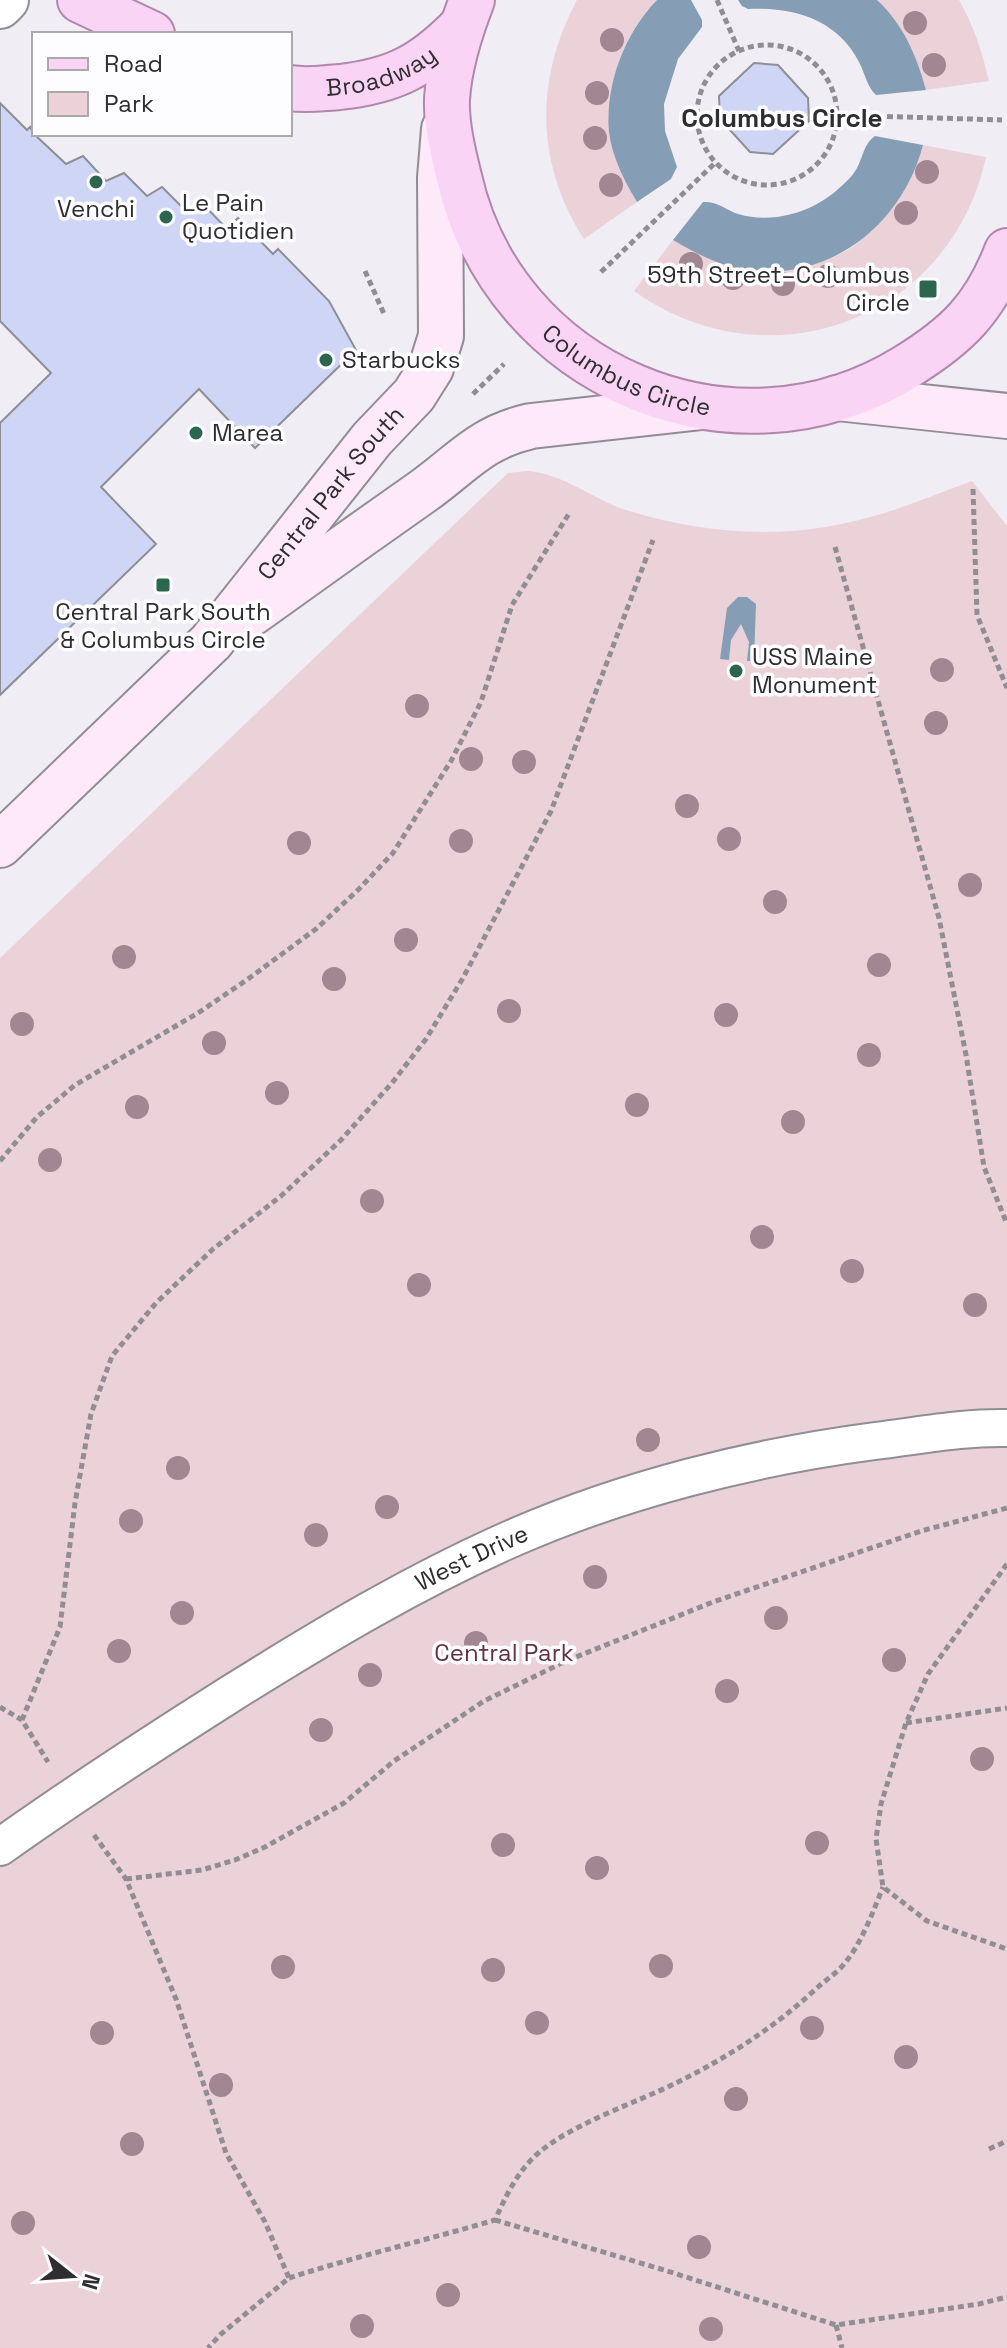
<svg xmlns="http://www.w3.org/2000/svg" width="1007" height="2348" font-family="'Space Grotesk',sans-serif">
	<style>
		.green { fill: #ebd2d8 }
		.water { fill: #869eb5 }
		.building { fill: #cfd5f5; stroke: #8d8f96; stroke-width: 2 }
		.lines { fill: none; stroke-linecap: round; stroke-linejoin: round }
		.pedestrian-casing { stroke: #908d94; stroke-width: 40 }
		.minor-casing { stroke: #908d94; stroke-width: 48 }
		.secondary-casing { stroke: #908d94; stroke-width: 48 }
		.primary-casing { stroke: #b187ab; stroke-width: 48 }
		.path { stroke: #908e93; stroke-width: 5; stroke-dasharray: 6 4; stroke-linecap: butt }
		.pedestrian { stroke: #fff; stroke-width: 36 }
		.minor { stroke: #fff; stroke-width: 44 }
		.secondary { stroke: #fde9fa; stroke-width: 44 }
		.primary { stroke: #fad4f4; stroke-width: 44 }
		.tree { fill: #a28692 }
		.poi-dot { fill: #2d664e; stroke: #fdfcff; stroke-width: 3 }
		.labels { text-anchor: middle; stroke-width: 7; stroke-linejoin: round; paint-order: stroke }
		.street-label { font-size: 24px; fill: #2e2d30; stroke: #fdfcff }
		.poi-label { font-size: 24px; fill: #2e2d30; stroke: #fdfcff; text-anchor: start }
		.park-label { font-size: 24px; fill: #633141; stroke: #fdfcff }
		.neighbourhood-label { font-size: 26px; font-weight: bold; fill: #2e2d30; stroke: #fdfcff }
	</style>
	<rect width="100%" height="100%" fill="#f0edf5"/>
	<!-- green -->
	<g class="green">
		<path d="M577,0H657C602,57 598,136 637,202L584,239C535,162 535,79 577,0Z"/>
		<path d="M877,0H959C974,26 982,52 989,81L926,90C918,58 901,23 877,0Z"/>
		<path d="M923,145L986,157C951,320 769,387 634,291L673,240C722,270 771,282 826,260C837,256 850,250 859,242C868,234 875,223 883,213C904,188 914,178 923,145Z"/>
		<path d="M528,471C564,474 594,500 629,511C706,534 784,540 863,519C900,510 936,494 972,481L1007,526V2348H0V958L508,473Z"/>
	</g>
	<!-- water -->
	<g class="water">
		<path d="M657,0H691L702,20V27L678,59L664,104L665,131L677,167L671,179L637,202C625,182 612,157 609,132C605,85 624,34 657,0Z"/>
		<path d="M738,0H877C903,24 917,56 926,90L876,95C867,87 865,73 859,62C837,19 793,7 748,9L742,6Z"/>
		<path d="M875,136L923,145C902,225 830,282 746,270C720,266 695,253 673,240L703,202C717,201 726,210 738,214C772,224 810,213 836,191C844,184 852,177 857,168C863,157 864,143 875,136Z"/>
		<path d="M738,597H747L756,604L754,661H747L749,642L741,624L731,640L729,660L720,659L727,608Z"/>
	</g>
	<!-- building -->
	<g class="building">
		<path d="M754,63L778,65L808,98L809,121L773,154L750,152L720,119L719,96Z"/>
		<path d="M0,103L27,130L30,127L34,134L66,164L83,156L106,181L124,173L147,196L162,187L186,211L202,203L227,229L238,218L273,254L278,249L329,301L356,350L255,448L199,389L101,487L156,544L0,695V423L51,373L0,321Z"/>
	</g>
	<g class="lines">
		<!-- pedestrian casing -->
		<g class="pedestrian-casing">
			<g id="pedestrian">
				<path id="s1" d="M0,1847C76,1793 153,1743 232,1693C323,1636 415,1581 513,1538C625,1489 753,1457 875,1441C918,1436 963,1427 1007,1428"/>
			</g>
		</g>
		<!-- minor casing -->
		<g class="minor-casing">
			<path id="minor" d="M0,6L6,0"/>
		</g>
		<!-- secondary casing -->
		<g class="secondary-casing">
			<g id="secondary">
				<path d="M837,398L1007,416"/>
				<path d="M252,613C309,572 365,532 422,492C463,463 479,438 531,426L702,407"/>
				<path id="s2" d="M0,845L211,642L372,439L414,395L431,368L441,336L440,178L444,129"/>
			</g>
		</g>
		<!-- primary casing -->
		<g class="primary-casing">
			<g id="primary">
				<path d="M80,0L152,34"/>
				<path id="s3" d="M472,0C460,31 449,66 447,99C446,124 453,153 459,177C503,375 733,474 906,367C958,335 985,308 1007,251"/>
				<path id="s4" d="M290,88C308,91 322,88 340,87C395,81 424,65 462,26"/>
			</g>
		</g>
		<!-- path -->
		<g class="path">
			<path d="M717,0L739,51"/>
			<circle cx="767" cy="115" r="70"/>
			<path d="M837,115L1002,120"/>
			<path d="M365,271L384,314"/>
			<path d="M601,272L715,163"/>
			<path d="M473,394L504,364"/>
			<path d="M973,489L977,615L1007,688"/>
			<path d="M835,547L939,918L966,1055L984,1167L1007,1224"/>
			<path d="M0,1161L37,1117L75,1085L198,1013L248,979L316,929L359,889L393,853L451,761L481,702L512,605L570,512"/>
			<path d="M1007,1564L928,1674L906,1723L881,1804L876,1839L883,1887L927,1921L1007,1949"/>
			<path d="M0,1707L22,1720L48,1762"/>
			<path d="M22,1720L60,1627L75,1503L91,1414L112,1356L156,1303L213,1249L281,1196L341,1140L392,1083L426,1039L463,978L551,811L653,540"/>
			<path d="M906,1723L1007,1708"/>
			<path d="M94,1835L126,1879L176,1999L226,2153L265,2222L289,2278L221,2334L208,2348"/>
			<path d="M126,1879L202,1870L235,1860L265,1847L344,1803L394,1761L484,1701L566,1661L713,1602L921,1531L1007,1508"/>
			<path d="M989,2149L1007,2141"/>
			<path d="M495,2220L664,2270L836,2325L979,2304L1007,2297"/>
			<path d="M289,2278C357,2256 427,2240 495,2220C505,2198 515,2176 533,2158C565,2126 636,2103 678,2082C730,2056 775,2027 818,1987C827,1979 838,1972 845,1963C862,1942 873,1912 883,1887"/>
			<path d="M836,2325L842,2348"/>
		</g>
		<!-- pedestrian -->
		<use href="#pedestrian" class="pedestrian"/>
		<!-- minor -->
		<use href="#minor" class="minor"/>
		<!-- secondary -->
		<use href="#secondary" class="secondary"/>
		<!-- primary -->
		<use href="#primary" class="primary"/>
	</g>
	<!-- trees -->
	<g class="tree">
		<circle cx="915" cy="23" r="12"/>
		<circle cx="612" cy="40" r="12"/>
		<circle cx="934" cy="65" r="12"/>
		<circle cx="597" cy="93" r="12"/>
		<circle cx="595" cy="138" r="12"/>
		<circle cx="927" cy="172" r="12"/>
		<circle cx="611" cy="185" r="12"/>
		<circle cx="906" cy="213" r="12"/>
		<circle cx="691" cy="264" r="12"/>
		<circle cx="828" cy="276" r="12"/>
		<circle cx="733" cy="278" r="12"/>
		<circle cx="783" cy="284" r="12"/>
		<circle cx="942" cy="670" r="12"/>
		<circle cx="417" cy="706" r="12"/>
		<circle cx="936" cy="723" r="12"/>
		<circle cx="471" cy="759" r="12"/>
		<circle cx="524" cy="762" r="12"/>
		<circle cx="687" cy="806" r="12"/>
		<circle cx="729" cy="839" r="12"/>
		<circle cx="461" cy="841" r="12"/>
		<circle cx="299" cy="843" r="12"/>
		<circle cx="970" cy="885" r="12"/>
		<circle cx="775" cy="902" r="12"/>
		<circle cx="406" cy="940" r="12"/>
		<circle cx="124" cy="957" r="12"/>
		<circle cx="879" cy="965" r="12"/>
		<circle cx="334" cy="979" r="12"/>
		<circle cx="509" cy="1011" r="12"/>
		<circle cx="726" cy="1015" r="12"/>
		<circle cx="22" cy="1024" r="12"/>
		<circle cx="214" cy="1043" r="12"/>
		<circle cx="869" cy="1055" r="12"/>
		<circle cx="277" cy="1093" r="12"/>
		<circle cx="637" cy="1105" r="12"/>
		<circle cx="137" cy="1107" r="12"/>
		<circle cx="793" cy="1122" r="12"/>
		<circle cx="50" cy="1160" r="12"/>
		<circle cx="372" cy="1201" r="12"/>
		<circle cx="762" cy="1237" r="12"/>
		<circle cx="852" cy="1271" r="12"/>
		<circle cx="419" cy="1285" r="12"/>
		<circle cx="975" cy="1305" r="12"/>
		<circle cx="648" cy="1440" r="12"/>
		<circle cx="178" cy="1468" r="12"/>
		<circle cx="387" cy="1507" r="12"/>
		<circle cx="131" cy="1521" r="12"/>
		<circle cx="316" cy="1535" r="12"/>
		<circle cx="595" cy="1577" r="12"/>
		<circle cx="182" cy="1613" r="12"/>
		<circle cx="776" cy="1618" r="12"/>
		<circle cx="476" cy="1643" r="12"/>
		<circle cx="119" cy="1651" r="12"/>
		<circle cx="894" cy="1660" r="12"/>
		<circle cx="370" cy="1675" r="12"/>
		<circle cx="727" cy="1691" r="12"/>
		<circle cx="321" cy="1730" r="12"/>
		<circle cx="982" cy="1759" r="12"/>
		<circle cx="817" cy="1843" r="12"/>
		<circle cx="503" cy="1845" r="12"/>
		<circle cx="597" cy="1868" r="12"/>
		<circle cx="661" cy="1966" r="12"/>
		<circle cx="283" cy="1967" r="12"/>
		<circle cx="493" cy="1970" r="12"/>
		<circle cx="537" cy="2023" r="12"/>
		<circle cx="812" cy="2028" r="12"/>
		<circle cx="102" cy="2033" r="12"/>
		<circle cx="906" cy="2057" r="12"/>
		<circle cx="221" cy="2085" r="12"/>
		<circle cx="736" cy="2099" r="12"/>
		<circle cx="132" cy="2144" r="12"/>
		<circle cx="23" cy="2223" r="12"/>
		<circle cx="699" cy="2247" r="12"/>
		<circle cx="448" cy="2295" r="12"/>
		<circle cx="362" cy="2326" r="12"/>
		<circle cx="711" cy="2329" r="12"/>
	</g>
	<!-- markers -->
	<g class="poi-dot">
		<circle cx="96" cy="182" r="8"/>
		<circle cx="166" cy="217" r="8"/>
		<rect x="918" y="279" width="20" height="20" rx="4"/>
		<circle cx="326" cy="360" r="8"/>
		<circle cx="196" cy="433" r="8"/>
		<rect x="155" y="577" width="16" height="16" rx="4"/>
		<circle cx="736" cy="671" r="8"/>
	</g>
	<g class="labels">
		<!-- street labels -->
		<g class="street-label">
			<text dy="8" stroke="none"><textPath href="#s4" startOffset="94">Broadway</textPath></text>
			<text dy="8" stroke="none"><textPath href="#s3" startOffset="452">Columbus Circle</textPath></text>
			<text dy="8" stroke="none"><textPath href="#s2" startOffset="484">Central Park South</textPath></text>
			<text dy="8" stroke="none"><textPath href="#s1" startOffset="554">West Drive</textPath></text>
		</g>
		<!-- poi labels -->
		<g class="poi-label">
			<text x="182" y="211">Le Pain<tspan x="182" dy="28">Quotidien</tspan></text>
			<text x="96" y="217" text-anchor="middle">Venchi</text>
			<text x="910" y="283" text-anchor="end">59th Street–Columbus<tspan x="910" dy="28">Circle</tspan></text>
			<text x="342" y="368">Starbucks</text>
			<text x="212" y="441">Marea</text>
			<text x="163" y="620" text-anchor="middle">Central Park South<tspan x="163" dy="28">&amp; Columbus Circle</tspan></text>
			<text x="752" y="665">USS Maine<tspan x="752" dy="28">Monument</tspan></text>
		</g>
		<!-- park labels -->
		<g class="park-label">
			<text x="504" y="1661">Central Park</text>
		</g>
		<!-- neighbourhood labels -->
		<g class="neighbourhood-label">
			<text x="782" y="127">Columbus Circle</text>
		</g>
	</g>
	<!-- legend -->
	<rect x="32" y="32" width="260" height="104" fill="#fdfcff" stroke="#aaa9ac" stroke-width="2"/>
	<rect x="48" y="58" width="40" height="12" fill="#fad4f4" stroke="#aaa9ac" stroke-width="2"/>
	<text x="104" y="72" font-size="24" fill="#2e2d30">Road</text>
	<rect x="48" y="92" width="40" height="24" fill="#ebd2d8" stroke="#aaa9ac" stroke-width="2"/>
	<text x="104" y="112" font-size="24" fill="#2e2d30">Park</text>
	<!-- north arrow -->
	<g transform="translate(72 2276) rotate(107)" stroke="#fdfcff" stroke-width="6" paint-order="stroke">
	<path d="M0-6L14 30L0 20L-14 30Z" fill="#2e2d30"/>
	<text y="-12" font-size="22" font-weight="bold" text-anchor="middle" fill="#2e2d30">N</text>
	</g>
</svg>
